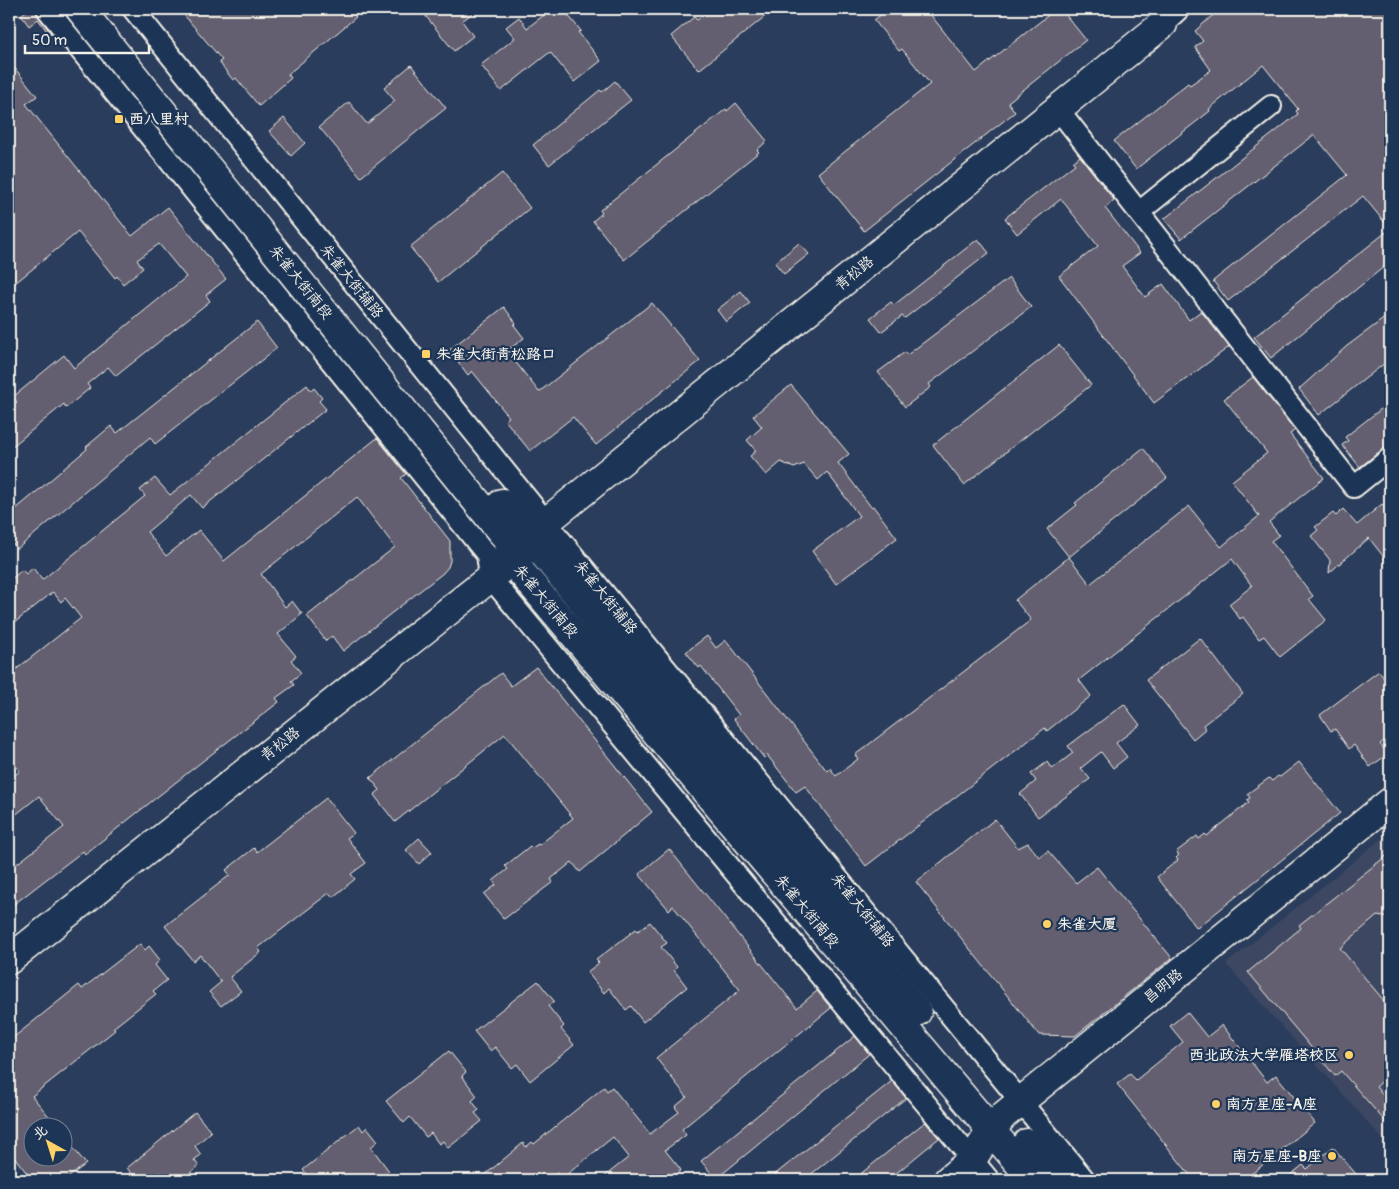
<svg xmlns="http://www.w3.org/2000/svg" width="1399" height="1189" font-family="Pangolin,'LXGW WenKai TC',sans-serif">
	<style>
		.built { fill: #3c4762 }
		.building { fill: #635e70; stroke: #f4f1e8 }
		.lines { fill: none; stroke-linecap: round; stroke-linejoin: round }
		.street-casing { stroke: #f4f1e8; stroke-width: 24 }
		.secondary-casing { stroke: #f4f1e8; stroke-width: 31 }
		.street { stroke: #1d3557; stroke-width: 20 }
		.secondary { stroke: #1d3557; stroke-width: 28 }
		.poi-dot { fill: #ffd166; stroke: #1d3557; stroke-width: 2 }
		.labels { text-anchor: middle; stroke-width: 4.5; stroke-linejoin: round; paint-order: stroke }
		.poi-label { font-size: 15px; font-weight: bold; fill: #f4f1e8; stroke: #1d3557; text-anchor: start }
		.street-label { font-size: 15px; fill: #f4f1e8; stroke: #1d3557 }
	</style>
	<rect width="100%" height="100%" fill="#2b3d5c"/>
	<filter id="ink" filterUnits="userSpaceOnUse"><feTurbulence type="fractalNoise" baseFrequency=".02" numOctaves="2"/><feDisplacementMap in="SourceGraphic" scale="10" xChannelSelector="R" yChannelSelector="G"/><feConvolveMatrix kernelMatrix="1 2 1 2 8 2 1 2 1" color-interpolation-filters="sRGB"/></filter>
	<g filter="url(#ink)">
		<!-- built -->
		<path class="built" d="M1390,832V1147L1226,964Z"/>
		<!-- building -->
		<g class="building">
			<path d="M29,9H35L38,16L51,33L49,34L38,19L29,26L21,15Z"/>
			<path d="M179,9H349L356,17L288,74L291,78L259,106L236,78L233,80L219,62L222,60Z"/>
			<path d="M420,9H478L462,21L473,36L454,51Z"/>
			<path d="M552,9H563L581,31L578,32L601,61L574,82L550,52L501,91L481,65L515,38L506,27L519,17L527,28Z"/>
			<path d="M711,9H774L699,70L671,36L694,17L697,20Z"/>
			<path d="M888,9H926L976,72L1056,9H1061L1086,40L1008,102L1015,112L864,231L818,173L930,84L902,49L899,51L874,20Z"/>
			<path d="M1220,9H1390V262L1271,358L1254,337L1390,229L1363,196L1228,301L1213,281L1347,175L1314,135L1181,239L1164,219L1298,114L1296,111L1298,109L1263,65L1209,109L1210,111L1136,169L1114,141L1188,83L1190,85L1211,70L1195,47L1203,41L1195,31Z"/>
			<path d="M9,61L37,96L26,104L132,236L168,207L226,279L206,295L210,301L116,376L108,367L87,384L90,388L66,408L64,404L9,449V408L17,402L13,397L64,355L74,368L186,277L159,244L137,260L143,268L123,284L117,276L115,278L78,232L9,288Z"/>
			<path d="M411,65L446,108L361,177L319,127L349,102L367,124L395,101L384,88Z"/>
			<path d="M615,81L631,100L549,165L533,145L600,90L602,92Z"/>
			<path d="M736,103L767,141L757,150L759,152L624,260L593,221L602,213L600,210L726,109L727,111Z"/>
			<path d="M284,118L305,143L291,156L269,131Z"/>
			<path d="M1080,156L1114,200L1105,208L1140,253L1122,266L1145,297L1163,284L1189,320L1201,311L1229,347L1154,403L1059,276L1098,246L1061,199L1017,234L1005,218L1075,164L1073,162Z"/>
			<path d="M502,173L530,208L438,282L410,247Z"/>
			<path d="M978,239L989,253L905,318L902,316L881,332L870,318L891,302L894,305Z"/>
			<path d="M799,243L809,254L784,274L775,263Z"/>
			<path d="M1009,278L1031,307L929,384L931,387L905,407L878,372L905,352L907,355Z"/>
			<path d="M741,291L750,303L726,322L717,310Z"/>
			<path d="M652,303L700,361L596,445L573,417L530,451L505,420L509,417L472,371L468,375L449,350L504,307L516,323L514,325L524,338L507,351L539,392Z"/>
			<path d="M1390,314V359L1319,415L1299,389L1347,346Z"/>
			<path d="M257,322L277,348L155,444L150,437L17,549L9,539V515L87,449L86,447L111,426L117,433Z"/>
			<path d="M1059,345L1091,385L964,485L933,445Z"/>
			<path d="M1253,377L1295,430L1290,434L1324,478L1269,522L1279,535L1271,541L1313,596L1309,599L1326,620L1280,657L1264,636L1259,639L1243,617L1240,619L1229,604L1252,586L1232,559L1079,680L1091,696L1047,731L1045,728L866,866L805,786L796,792L767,755L764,758L734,719L739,715L701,666L699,668L686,652L707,636L716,648L726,640L827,771L830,768L836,776L858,759L855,755L1031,620L1015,600L1069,557L1090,584L1189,506L1221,547L1259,516L1232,481L1267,453L1224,399Z"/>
			<path d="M307,385L311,391L314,388L322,398L319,401L326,409L202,508L191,495L147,532L166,556L199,530L224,561L377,438L406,474L401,478L450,541V561L448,567L443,573L343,651L332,636L326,641L307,616L395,547L357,497L261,574L285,607L292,601L302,614L278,634L296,656L291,660L301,673L291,681L294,685L276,698L279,702L204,760L85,854L83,851L9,908V870L64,827L39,796L9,820V780L20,771L9,757V675L81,618L65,598L61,602L53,592L9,627V581L22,570L26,574L33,568L42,580L145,496L140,490L155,478L170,495Z"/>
			<path d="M791,385L849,454L838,463L871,507L873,506L897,538L836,584L812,551L859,516L827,472L818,480L804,464L794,468L781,462L766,475L750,456L756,451L747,440L762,427L753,416Z"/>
			<path d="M1390,402V446L1383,449L1360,467L1342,445L1348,441L1345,437Z"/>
			<path d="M1143,448L1167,478L1069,557L1047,529L1077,505L1075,503Z"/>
			<path d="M1390,501V565L1369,538L1329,573L1330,560L1311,536L1318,530L1315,527L1333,513L1336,516L1343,509L1357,525L1382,504L1384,506Z"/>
			<path d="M1200,638L1243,694L1203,725L1205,729L1193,739L1146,680Z"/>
			<path d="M536,667L652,812L580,872L572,862L551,879L553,882L504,919L484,894L496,885L493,881L508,869L505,866L530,846L532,848L538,844L539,845L573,818L505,734L395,822L374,795L380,790L370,778L501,673L511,686Z"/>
			<path d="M1379,671L1390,687V736L1380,744L1388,754L1370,767L1354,745L1349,749L1335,729L1331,731L1320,715Z"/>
			<path d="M1124,704L1140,725L1116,743L1127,757L1113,768L1101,752L1081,768L1090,779L1038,817L1020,794L1036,781L1031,774L1047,762L1052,769L1073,753L1068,746Z"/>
			<path d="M1299,762L1340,813L1197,928L1157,877L1178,860L1176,858L1179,855L1176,852L1197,836L1199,839L1205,834L1207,836L1249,802L1247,800L1250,798L1247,794L1269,778L1272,781L1278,776L1280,777Z"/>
			<path d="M326,798L354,833L347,838L366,863L351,874L355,879L333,897L329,893L258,948L261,952L230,977L241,991L221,1006L209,992L221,982L200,955L193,961L165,926L230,875L226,870L254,848L257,852Z"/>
			<path d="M995,819L1018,848L1028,843L1039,857L1048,851L1076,883L1097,867L1172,958L1075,1036L1039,1035L916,882Z"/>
			<path d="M419,838L432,852L419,864L406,850Z"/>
			<path d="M669,849L797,1008L817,991L831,1008L682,1129L686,1135L665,1150L681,1170L668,1180H600L629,1157L613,1137L565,1176H560L557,1173L548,1180H479L523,1143L526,1147L532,1142L534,1144L604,1087L607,1091L612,1087L650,1134L679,1112L675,1107L687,1097L656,1058L740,990L673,906L669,910L639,874Z"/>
			<path d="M1390,853V918L1377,916L1340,948L1390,1008V1074L1376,1087L1390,1103V1127L1341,1071L1335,1076L1248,972L1301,928L1299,925Z"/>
			<path d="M650,922L667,943L661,947L677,967L674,970L687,987L643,1022L631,1006L626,1010L609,988L604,993L587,972L599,963L596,960L636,929L638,931Z"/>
			<path d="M140,944L145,950L149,946L160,960L155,965L167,980L153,991L156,994L113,1028L115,1030L32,1096L57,1126H32V1156H62V1134L86,1164L65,1180H32L9,1150V1041L79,985L82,989Z"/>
			<path d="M538,981L554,1001L548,1006L564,1026L561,1029L574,1045L530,1081L517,1064L512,1068L495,1047L490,1051L474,1031Z"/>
			<path d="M1187,1012L1207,1037L1222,1025L1267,1082L1276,1075L1315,1123L1244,1180H1194L1117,1084L1130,1074L1136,1080L1183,1042L1170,1026Z"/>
			<path d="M855,1036L869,1054L716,1179L701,1161Z"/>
			<path d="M449,1051L466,1072L462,1076L477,1096L472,1101L479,1110L475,1113L482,1121L448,1148L443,1141L439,1144L431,1133L426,1137L410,1117L404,1123L386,1101Z"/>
			<path d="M892,1081L906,1098L804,1180H768Z"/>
			<path d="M195,1112L211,1132L195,1146L201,1155L194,1160L199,1166L181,1180H167L160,1172L151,1180H137L127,1168Z"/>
			<path d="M925,1122L939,1138L888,1180H853Z"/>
			<path d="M359,1125L363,1131L367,1127L378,1141L371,1147L389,1171L386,1174L391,1180H311L303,1170Z"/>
			<path d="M1333,1147L1361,1180H1284L1303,1165L1307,1169Z"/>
		</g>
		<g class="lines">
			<!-- street casing -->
			<g class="street-casing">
				<g id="street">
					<path d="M47,9L487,555L490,577L989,1180"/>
					<path d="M133,9L546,522L1085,1180"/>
					<path d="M1163,24L1179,9"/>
					<path d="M1058,109L1354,487L1390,458"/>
					<path d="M1139,212L1271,106"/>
				</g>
			</g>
			<!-- secondary casing -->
			<g class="secondary-casing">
				<g id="secondary">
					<path d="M80,9L507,539L511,560L1033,1180"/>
					<path d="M502,503L917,1012"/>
					<path d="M9,960L534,543L546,522L1163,24"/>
					<path d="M1027,1143L1057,1180"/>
					<path d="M948,1180L972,1160L992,1129L1004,1115L1390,802"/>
				</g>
			</g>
			<!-- street -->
			<use href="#street" class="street"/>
			<!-- secondary -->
			<use href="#secondary" class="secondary"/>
		</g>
	</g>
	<!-- markers -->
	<g class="poi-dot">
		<rect x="114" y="114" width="10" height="10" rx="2.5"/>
		<rect x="421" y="349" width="10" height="10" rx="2.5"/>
		<circle cx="1047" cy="924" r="5"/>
		<circle cx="1349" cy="1055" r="5"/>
		<circle cx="1216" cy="1104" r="5"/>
		<circle cx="1332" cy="1156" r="5"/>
	</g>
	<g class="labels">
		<!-- poi labels -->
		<g class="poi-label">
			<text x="129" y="124">西八里村</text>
			<text x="436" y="359">朱雀大街青松路口</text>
			<text x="1057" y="929">朱雀大厦</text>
			<text x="1339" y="1060" text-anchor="end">西北政法大学雁塔校区</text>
			<text x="1226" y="1109">南方星座-A座</text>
			<text x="1322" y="1161" text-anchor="end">南方星座-B座</text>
		</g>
		<!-- street labels -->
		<g class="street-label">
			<text transform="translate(854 273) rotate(-39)" y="5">青松路</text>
			<text transform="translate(352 281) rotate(51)" y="5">朱雀大街辅路</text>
			<text transform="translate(301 282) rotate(51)" y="5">朱雀大街南段</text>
			<text transform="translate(606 597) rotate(51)" y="5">朱雀大街辅路</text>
			<text transform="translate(546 601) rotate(50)" y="5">朱雀大街南段</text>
			<text transform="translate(280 744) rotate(-38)" y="5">青松路</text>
			<text transform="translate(863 910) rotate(51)" y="5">朱雀大街辅路</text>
			<text transform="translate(807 911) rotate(50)" y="5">朱雀大街南段</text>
			<text transform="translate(1163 986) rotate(-39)" y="5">昌明路</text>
		</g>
	</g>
	<!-- margin -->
	<rect width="1399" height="1189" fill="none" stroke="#1d3557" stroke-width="30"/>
	<rect x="15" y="15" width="1369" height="1159" fill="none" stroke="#f4f1e8" stroke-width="2" filter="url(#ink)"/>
	<!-- north arrow -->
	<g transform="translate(48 1142) rotate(321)"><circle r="24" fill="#1d3557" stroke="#738091"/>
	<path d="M0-4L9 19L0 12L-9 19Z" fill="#ffd166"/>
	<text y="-8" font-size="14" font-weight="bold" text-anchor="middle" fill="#f4f1e8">北</text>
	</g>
	<!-- scale -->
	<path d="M25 45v8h124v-8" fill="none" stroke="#f4f1e8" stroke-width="2.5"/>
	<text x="32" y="45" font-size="15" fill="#f4f1e8" stroke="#1d3557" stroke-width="4" paint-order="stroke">50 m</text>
</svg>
